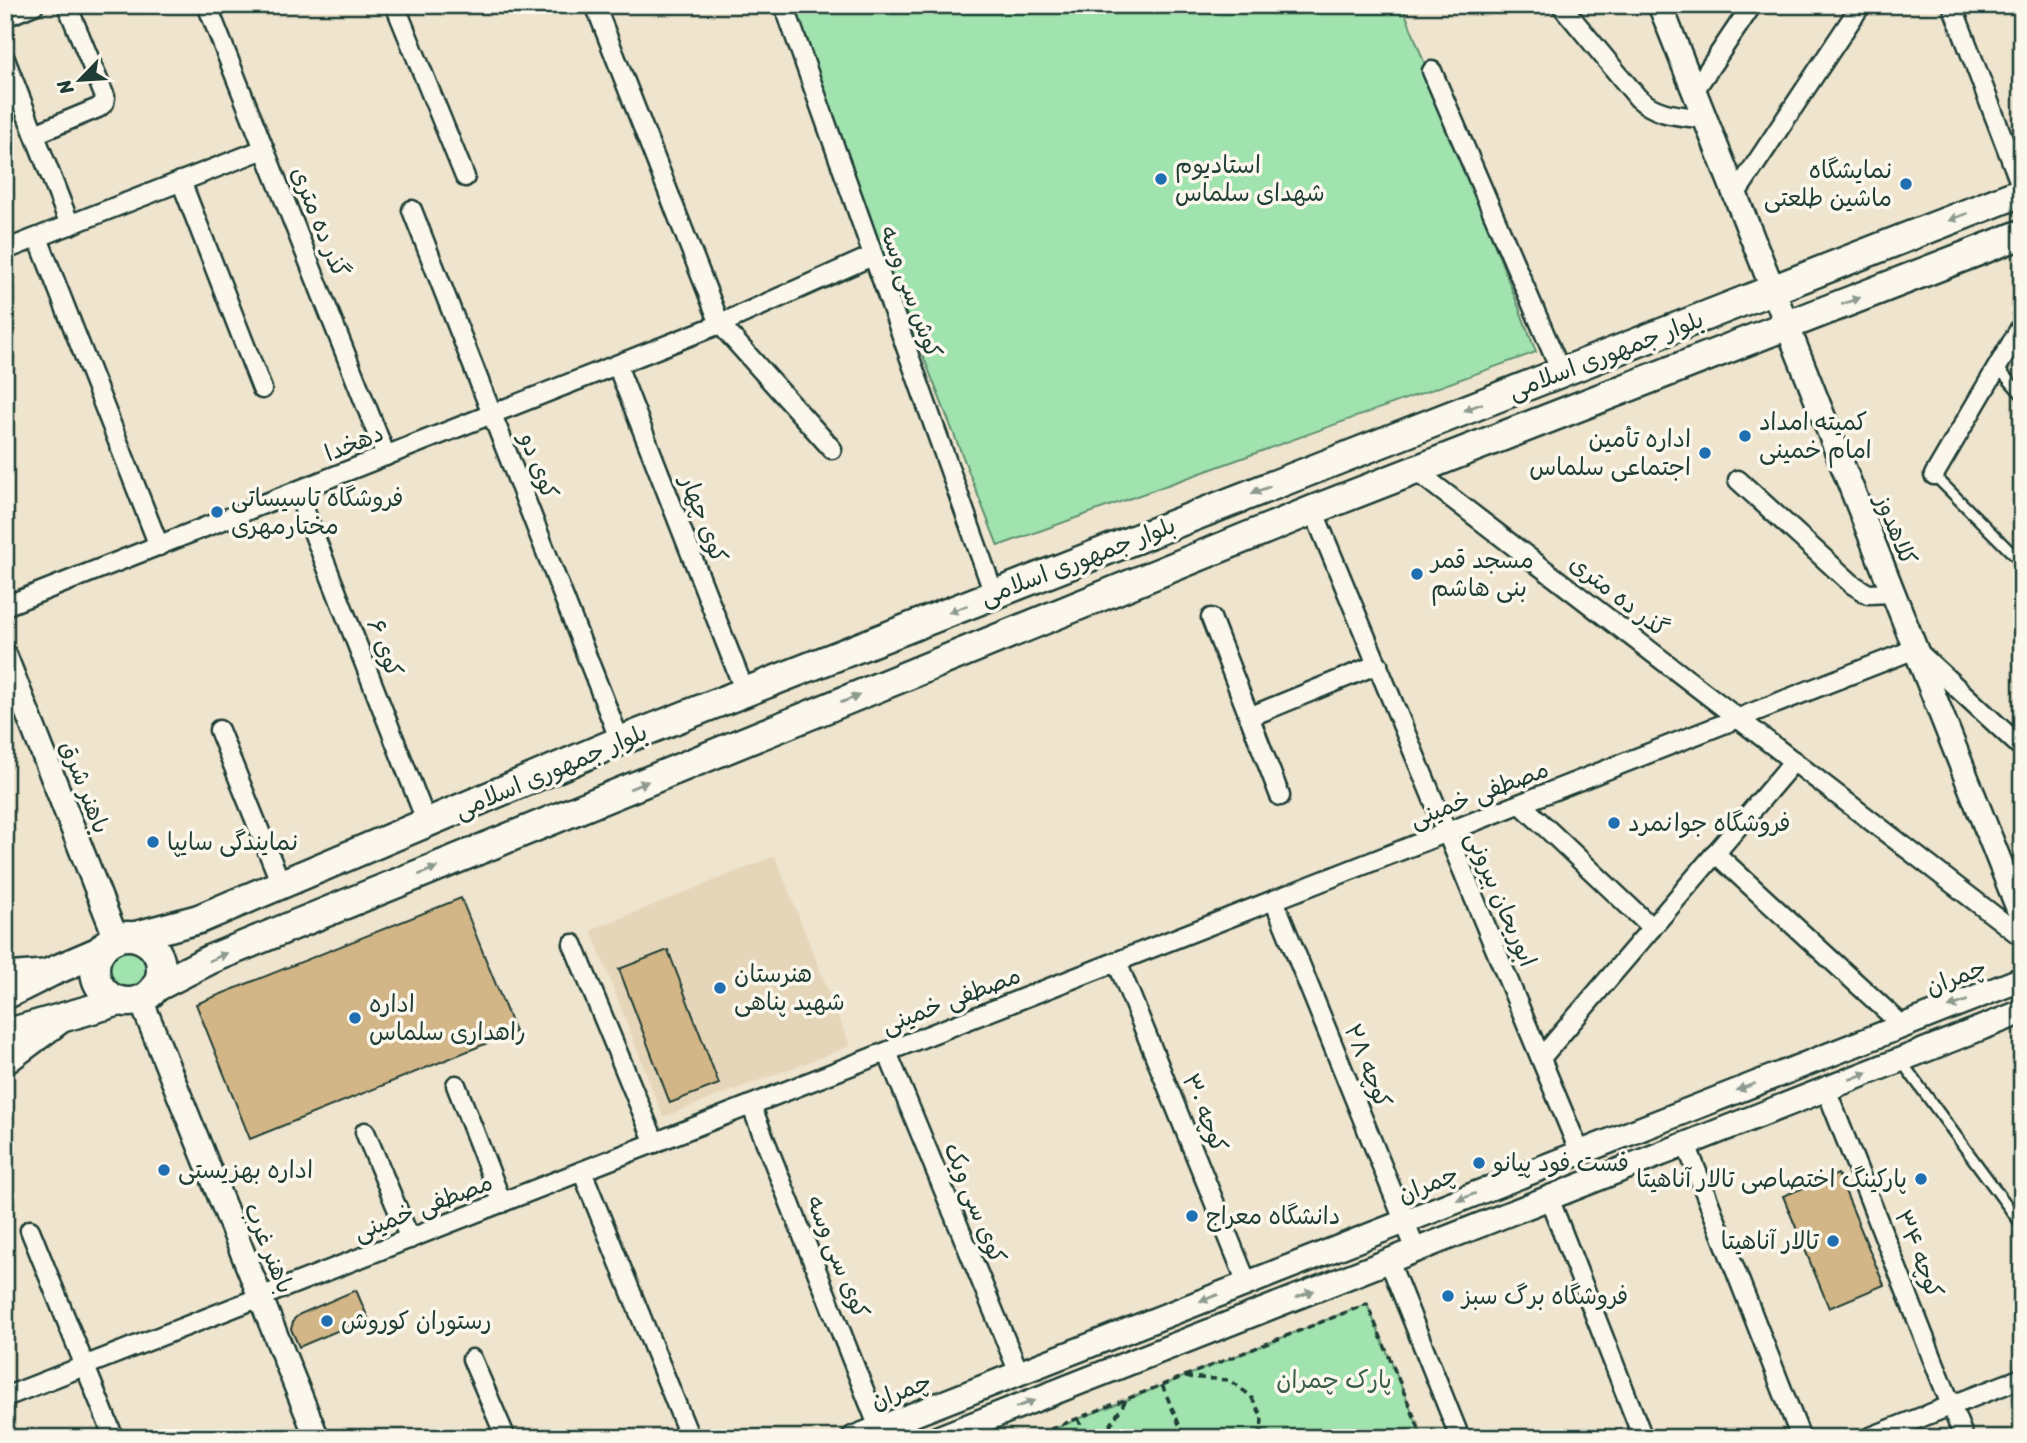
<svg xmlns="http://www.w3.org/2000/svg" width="2027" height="1443" font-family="Sriracha,'Playpen Sans Arabic',sans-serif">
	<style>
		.built { fill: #e6d6b9 }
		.green { fill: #a0e3ae; stroke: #609071; stroke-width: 2 }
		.building { fill: #d2b687; stroke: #1f3d34; stroke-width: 2 }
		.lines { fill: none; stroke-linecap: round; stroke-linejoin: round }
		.service-casing { stroke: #1f3d34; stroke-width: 14 }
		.minor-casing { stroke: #1f3d34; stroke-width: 23 }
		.tertiary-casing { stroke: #1f3d34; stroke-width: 28 }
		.primary-casing { stroke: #1f3d34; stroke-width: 33 }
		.path { stroke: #1f3d34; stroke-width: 3.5; stroke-dasharray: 7 5; stroke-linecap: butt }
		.service { stroke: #fbf7ec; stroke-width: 9 }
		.minor { stroke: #fbf7ec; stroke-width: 18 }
		.tertiary { stroke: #fbf7ec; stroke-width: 23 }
		.primary { stroke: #fbf7ec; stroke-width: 28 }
		.oneway { fill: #8d9a90 }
		.poi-dot { fill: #1f6fb2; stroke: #fbf7ec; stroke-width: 2.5 }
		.labels { text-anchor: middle; stroke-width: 7; stroke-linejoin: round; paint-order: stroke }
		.poi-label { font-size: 24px; fill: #1f3d34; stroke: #fbf7ec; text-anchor: start }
		.street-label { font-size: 24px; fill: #1f3d34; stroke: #fbf7ec }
		.park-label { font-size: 24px; fill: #395e4c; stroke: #fbf7ec }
	</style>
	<rect width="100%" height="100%" fill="#efe4ce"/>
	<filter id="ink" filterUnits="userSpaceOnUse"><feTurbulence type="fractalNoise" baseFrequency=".0143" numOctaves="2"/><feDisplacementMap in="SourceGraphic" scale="14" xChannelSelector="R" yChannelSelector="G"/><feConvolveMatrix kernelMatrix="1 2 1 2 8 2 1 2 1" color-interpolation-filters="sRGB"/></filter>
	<g filter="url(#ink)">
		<!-- built -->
		<path class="built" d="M775,856L850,1046L663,1117L591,930Z"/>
		<!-- green -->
		<g class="green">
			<path d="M785,5H1402L1536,352L998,546Z"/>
			<circle cx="128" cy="969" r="27"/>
			<path d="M1367,1304L1423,1438H1031L1366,1304Z"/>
		</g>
		<!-- building -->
		<g class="building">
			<path d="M461,898L515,1032L250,1139L196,1004Z"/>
			<path d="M668,950L719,1084L670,1103L619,969Z"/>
			<path d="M1838,1174L1884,1285L1829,1308L1783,1196Z"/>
			<path d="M356,1290L368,1318L299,1347L291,1329L294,1319L300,1314Z"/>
		</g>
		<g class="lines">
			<!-- service casing -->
			<g class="service-casing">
				<g id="service">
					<path d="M1997,367L2022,395"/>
					<path d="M1934,475L2022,563"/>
					<path d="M1901,1061L2018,1220"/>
				</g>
			</g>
			<!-- minor casing -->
			<g class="minor-casing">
				<g id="minor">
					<path d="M207,5L386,456"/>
					<path d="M395,5L465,177"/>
					<path d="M784,5L994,594"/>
					<path d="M1561,5L1638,98C1658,116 1678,115 1704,119"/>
					<path d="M1952,5L2022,188"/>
					<path d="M5,17L34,5"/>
					<path d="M5,59L70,225"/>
					<path d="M1432,71L1561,372"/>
					<path d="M1694,91L1752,5"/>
					<path d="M35,134L98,108L104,103L105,97L67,5"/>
					<path d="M181,181L262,389"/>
					<path d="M1735,195L1861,5"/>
					<path d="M412,210L620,741"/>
					<path d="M38,238L159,546"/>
					<path d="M5,250L264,149"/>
					<path d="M617,365L745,692"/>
					<path d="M832,449L720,324L872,256"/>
					<path d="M1415,470L2022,937"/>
					<path d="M1934,475L2022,325"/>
					<path d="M1738,480L1852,584L1868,594L1893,593"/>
					<path d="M297,491L427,823"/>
					<path d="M1313,510L1580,1153"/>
					<path d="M5,606L720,324L595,5"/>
					<path d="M1211,618L1280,796"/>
					<path d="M1249,717L1378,664"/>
					<path d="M219,730L281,884"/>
					<path d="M1521,804L1652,928"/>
					<path d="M1715,853L1903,1026"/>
					<path d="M1274,900L1416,1250"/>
					<path d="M573,944L655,1143"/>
					<path d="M1117,962L1247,1283"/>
					<path d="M887,1052L1019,1373"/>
					<path d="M1541,1058L1794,761"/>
					<path d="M456,1085L502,1203"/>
					<path d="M1826,1089L1964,1438"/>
					<path d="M751,1105L879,1428"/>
					<path d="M365,1132L410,1239"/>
					<path d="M1686,1144L1801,1438"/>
					<path d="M582,1171L690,1438"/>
					<path d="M1549,1198L1643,1438"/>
					<path d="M30,1230L114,1438"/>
					<path d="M1389,1261L1460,1438"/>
					<path d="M472,1359L506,1438"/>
					<path d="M5,1397L1915,649L2022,748"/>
					<path d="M1868,1438L2022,1378"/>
				</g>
			</g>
			<!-- tertiary casing -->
			<g class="tertiary-casing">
				<g id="tertiary">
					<path d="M1660,5L2022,918"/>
					<path d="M5,656L116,938"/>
					<path d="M5,975L44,972"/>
					<path d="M141,1000L317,1438"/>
					<path d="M5,1063L61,1021"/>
					<path d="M854,1438L2022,979"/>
					<path d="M938,1438L2022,1012"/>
				</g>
			</g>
			<!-- primary casing -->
			<g class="primary-casing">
				<g id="primary">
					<circle cx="128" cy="969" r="33"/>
					<path d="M136,936L199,919L620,741L2022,192"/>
					<path d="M156,987L211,959L1313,510L2022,234"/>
					<path d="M5,995L51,972L100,951"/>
					<path d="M5,1034L120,1001"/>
				</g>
			</g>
			<!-- path -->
			<g class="path">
				<path d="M1185,1377L1229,1380L1251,1396L1262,1417L1261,1438"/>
				<path d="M1162,1385L1185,1438"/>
				<path d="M1078,1418L1086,1438"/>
				<path d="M1028,1438L1367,1304L1423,1438"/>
				<path d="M1107,1438V1431L1126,1400"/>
			</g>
			<!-- service -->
			<use href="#service" class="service"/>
			<!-- minor -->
			<use href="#minor" class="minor"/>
			<!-- tertiary -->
			<use href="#tertiary" class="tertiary"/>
			<!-- primary -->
			<use href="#primary" class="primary"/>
		</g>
		<!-- one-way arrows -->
		<defs><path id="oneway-solid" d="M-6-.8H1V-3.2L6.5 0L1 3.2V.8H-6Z" transform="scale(1.75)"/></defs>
		<g class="oneway">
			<use href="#oneway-solid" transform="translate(1958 217) rotate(159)"/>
			<use href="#oneway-solid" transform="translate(1851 301) rotate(-21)"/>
			<use href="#oneway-solid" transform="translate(1473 407) rotate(159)"/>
			<use href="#oneway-solid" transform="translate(1261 490) rotate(159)"/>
			<use href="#oneway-solid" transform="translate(958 609) rotate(159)"/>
			<use href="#oneway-solid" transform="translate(850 699) rotate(-22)"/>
			<use href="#oneway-solid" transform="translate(639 785) rotate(-22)"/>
			<use href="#oneway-solid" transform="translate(428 871) rotate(-22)"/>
			<use href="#oneway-solid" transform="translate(218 957) rotate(-23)"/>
			<use href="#oneway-solid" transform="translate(1958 1004) rotate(159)"/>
			<use href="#oneway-solid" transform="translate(1859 1076) rotate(-21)"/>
			<use href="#oneway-solid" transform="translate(1746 1087) rotate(159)"/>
			<use href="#oneway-solid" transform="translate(1466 1197) rotate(159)"/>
			<use href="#oneway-solid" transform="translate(1305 1294) rotate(-21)"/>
			<use href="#oneway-solid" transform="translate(1209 1298) rotate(159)"/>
			<use href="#oneway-solid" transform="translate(1025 1404) rotate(-21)"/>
		</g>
	</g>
	<!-- markers -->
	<g class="poi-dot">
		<circle cx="1161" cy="179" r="7"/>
		<circle cx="1906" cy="184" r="7"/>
		<circle cx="1745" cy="436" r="7"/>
		<circle cx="1705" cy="453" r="7"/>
		<circle cx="217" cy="512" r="7"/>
		<circle cx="1417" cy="574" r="7"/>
		<circle cx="1614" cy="823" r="7"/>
		<circle cx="153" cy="842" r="7"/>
		<circle cx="720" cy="988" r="7"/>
		<circle cx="355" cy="1018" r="7"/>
		<circle cx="1479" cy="1163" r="7"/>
		<circle cx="164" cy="1170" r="7"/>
		<circle cx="1921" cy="1179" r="7"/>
		<circle cx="1192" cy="1216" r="7"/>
		<circle cx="1833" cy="1241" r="7"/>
		<circle cx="1448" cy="1296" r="7"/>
		<circle cx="327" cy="1321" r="7"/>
	</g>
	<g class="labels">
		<!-- poi labels -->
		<g class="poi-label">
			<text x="1175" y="173">استادیوم<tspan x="1175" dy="28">شهدای سلماس</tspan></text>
			<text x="1892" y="178" text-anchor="end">نمایشگاه<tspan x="1892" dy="28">ماشین طلعتی</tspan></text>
			<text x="1759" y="430">کمیته امداد<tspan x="1759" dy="28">امام خمینی</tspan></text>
			<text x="1691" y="447" text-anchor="end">اداره تأمین<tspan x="1691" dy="28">اجتماعی سلماس</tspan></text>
			<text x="231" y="506">فروشگاه تاسیساتی<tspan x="231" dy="28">مختارمهری</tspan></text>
			<text x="1431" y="568">مسجد قمر<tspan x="1431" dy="28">بنی هاشم</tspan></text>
			<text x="1628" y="831">فروشگاه جوانمرد</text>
			<text x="167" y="850">نمایندگی سایپا</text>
			<text x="734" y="982">هنرستان<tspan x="734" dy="28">شهید پناهی</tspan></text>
			<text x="369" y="1012">اداره<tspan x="369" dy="28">راهداری سلماس</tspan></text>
			<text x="1493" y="1171">فست فود پیانو</text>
			<text x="178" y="1178">اداره بهزیستی</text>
			<text x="1907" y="1187" text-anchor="end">پارکینگ اختصاصی تالار آناهیتا</text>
			<text x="1206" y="1224">دانشگاه معراج</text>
			<text x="1819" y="1249" text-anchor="end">تالار آناهیتا</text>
			<text x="1462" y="1304">فروشگاه برگ سبز</text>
			<text x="341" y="1329">رستوران کوروش</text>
		</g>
		<!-- street labels -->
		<g class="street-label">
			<text transform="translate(320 222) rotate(68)" y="8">گذر ده متری</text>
			<text transform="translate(911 292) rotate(70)" y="8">کوش سی وسه</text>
			<text transform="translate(1606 355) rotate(-21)" y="8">بلوار جمهوری اسلامی</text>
			<text transform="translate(354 443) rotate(-22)" y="8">دهخدا</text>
			<text transform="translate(539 466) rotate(69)" y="8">کوی دو</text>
			<text transform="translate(704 519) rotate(69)" y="8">کوی چهار</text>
			<text transform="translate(1896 530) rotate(68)" y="8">کلاهدوز</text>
			<text transform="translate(1078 561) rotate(-21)" y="8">بلوار جمهوری اسلامی</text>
			<text transform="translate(1619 596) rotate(38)" y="8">گذر ده متری</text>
			<text transform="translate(385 648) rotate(69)" y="8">کوی ۶</text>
			<text transform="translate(551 771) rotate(-23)" y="8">بلوار جمهوری اسلامی</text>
			<text transform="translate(85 787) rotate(69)" y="8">باهنر شرق</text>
			<text transform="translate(1479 794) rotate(-21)" y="8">مصطفی خمینی</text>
			<text transform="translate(1501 899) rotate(67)" y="8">ابوریحان بیرونی</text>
			<text transform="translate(1956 977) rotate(-21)" y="8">چمران</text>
			<text transform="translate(951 1000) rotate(-21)" y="8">مصطفی خمینی</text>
			<text transform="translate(1368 1066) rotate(68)" y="8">کوچه ۲۸</text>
			<text transform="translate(1205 1113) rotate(68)" y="8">کوچه ۳۰</text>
			<text transform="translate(1428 1184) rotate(-22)" y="8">چمران</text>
			<text transform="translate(975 1203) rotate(68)" y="8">کوی سی ویک</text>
			<text transform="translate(423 1207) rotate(-21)" y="8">مصطفی خمینی</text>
			<text transform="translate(269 1248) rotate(68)" y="8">باهنر غرب</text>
			<text transform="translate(1919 1254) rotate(68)" y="8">کوچه ۳۴</text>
			<text transform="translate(838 1257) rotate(68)" y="8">کوی سی وسه</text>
			<text transform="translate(901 1391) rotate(-21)" y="8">چمران</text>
		</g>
		<!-- park labels -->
		<g class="park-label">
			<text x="1334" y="1388">پارک چمران</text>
		</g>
	</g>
	<!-- margin -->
	<rect width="2027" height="1443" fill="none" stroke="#fbf7ec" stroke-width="28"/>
	<rect x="14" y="14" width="1999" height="1415" fill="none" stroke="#1f3d34" stroke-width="2.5" filter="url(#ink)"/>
	<!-- north arrow -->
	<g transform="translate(80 80) rotate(245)" stroke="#fbf7ec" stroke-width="5" paint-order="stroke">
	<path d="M0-5L12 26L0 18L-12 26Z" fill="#1f3d34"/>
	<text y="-10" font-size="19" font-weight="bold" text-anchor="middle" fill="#1f3d34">N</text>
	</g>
</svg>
